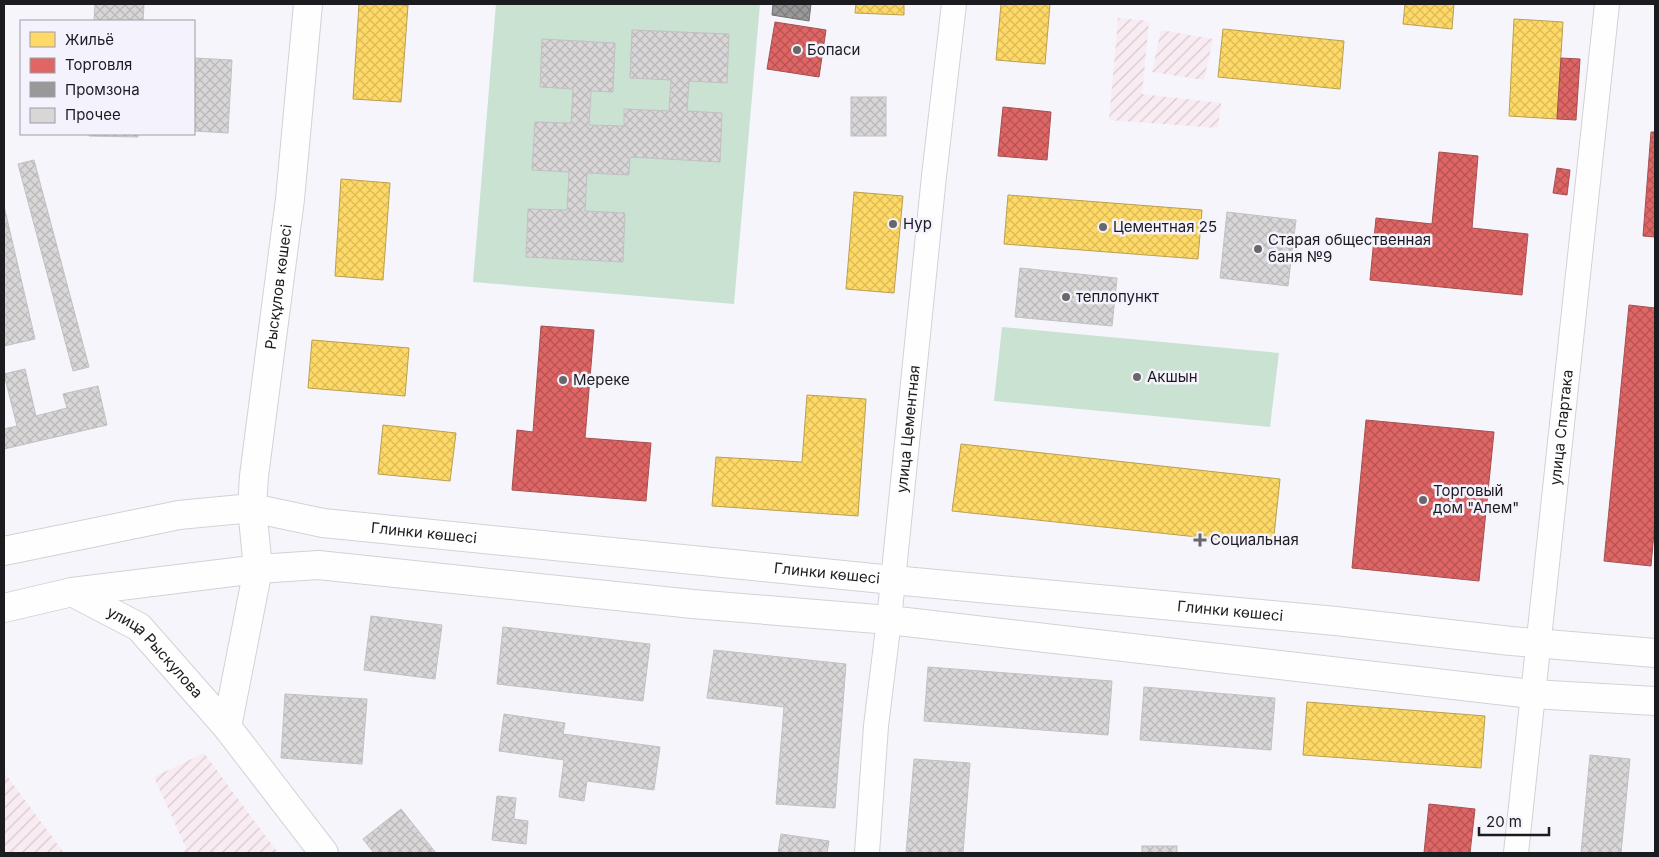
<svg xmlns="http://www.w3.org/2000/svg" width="1659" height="857" font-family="Inter,sans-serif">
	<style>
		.industrial { fill: url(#industrial-furrows) }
		.park { fill: #c9e2d2 }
		.homes { fill: url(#homes-cross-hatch); stroke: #bba051 }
		.shops { fill: url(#shops-cross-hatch); stroke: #a55051 }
		.industry { fill: url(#industry-cross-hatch); stroke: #747374 }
		.building { fill: url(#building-cross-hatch); stroke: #c2c0c2 }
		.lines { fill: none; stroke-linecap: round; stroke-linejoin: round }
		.minor-casing { stroke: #d2d2d6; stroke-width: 26 }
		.tertiary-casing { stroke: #d2d2d6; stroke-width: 30 }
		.secondary-casing { stroke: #d2d2d6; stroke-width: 30 }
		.minor { stroke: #fefefe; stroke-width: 24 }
		.tertiary { stroke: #fefefe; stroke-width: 28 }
		.secondary { stroke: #fefefe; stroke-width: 28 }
		.poi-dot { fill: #68676c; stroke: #f4f3fd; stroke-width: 2 }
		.labels { text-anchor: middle; stroke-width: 5; stroke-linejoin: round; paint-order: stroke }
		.poi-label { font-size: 15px; fill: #1c1b1f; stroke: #f4f3fd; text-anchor: start }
		.street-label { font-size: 15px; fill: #1c1b1f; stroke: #f4f3fd }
	</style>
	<defs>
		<pattern id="industrial-furrows" width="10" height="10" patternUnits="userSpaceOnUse" patternTransform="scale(1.25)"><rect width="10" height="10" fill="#f9ebf2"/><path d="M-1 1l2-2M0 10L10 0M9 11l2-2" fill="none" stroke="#d5c9cf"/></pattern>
		<pattern id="homes-cross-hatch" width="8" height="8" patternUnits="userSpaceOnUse" patternTransform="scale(1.25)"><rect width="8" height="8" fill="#ffd966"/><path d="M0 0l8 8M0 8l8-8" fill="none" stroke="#daba58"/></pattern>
		<pattern id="shops-cross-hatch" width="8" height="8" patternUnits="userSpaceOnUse" patternTransform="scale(1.25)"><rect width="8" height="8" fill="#e06666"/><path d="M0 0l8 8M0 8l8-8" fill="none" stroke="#b55353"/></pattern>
		<pattern id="industry-cross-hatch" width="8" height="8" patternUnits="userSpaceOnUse" patternTransform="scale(1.25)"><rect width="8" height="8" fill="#999"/><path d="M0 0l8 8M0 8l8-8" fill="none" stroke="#7c7c7c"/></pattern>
		<pattern id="building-cross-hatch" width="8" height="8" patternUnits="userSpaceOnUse" patternTransform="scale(1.25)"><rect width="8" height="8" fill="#d9d6d8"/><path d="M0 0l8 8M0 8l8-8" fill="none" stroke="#bab7b9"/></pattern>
	</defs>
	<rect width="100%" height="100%" fill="#f6f5fb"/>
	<!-- industrial -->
	<g class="industrial">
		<path d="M1118,18L1149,21L1142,94L1221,103L1218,128L1109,120Z"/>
		<path d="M1161,30L1213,39L1204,80L1152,72Z"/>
		<path d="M204,753L278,853H182L186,848L154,777Z"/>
		<path d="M4,772L64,853H4Z"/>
	</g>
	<!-- park -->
	<g class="park">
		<path d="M496,4H760L734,304L473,282Z"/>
		<path d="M1002,327L1279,353L1270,427L994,401Z"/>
	</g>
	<!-- homes -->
	<g class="homes">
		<path d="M359,4L408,5L401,102L353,99Z"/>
		<path d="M856,4H904V15L855,13Z"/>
		<path d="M1001,4H1050L1045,64L996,60Z"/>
		<path d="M1405,4H1454L1452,29L1403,24Z"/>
		<path d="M1514,19L1563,22L1557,119L1509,116Z"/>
		<path d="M1223,29L1344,41L1340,89L1218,77Z"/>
		<path d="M341,179L390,183L383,280L335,276Z"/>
		<path d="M854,192L903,196L894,293L846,289Z"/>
		<path d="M1008,195L1202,210L1198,259L1004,244Z"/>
		<path d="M312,340L409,348L405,396L308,388Z"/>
		<path d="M807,395L866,399L858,516L712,506L716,457L802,462Z"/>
		<path d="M383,425L456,433L450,481L378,474Z"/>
		<path d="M961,444L1280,479L1273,545L952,511Z"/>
		<path d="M1307,702L1485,716L1481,768L1303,755Z"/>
	</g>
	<!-- shops -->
	<g class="shops">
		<path d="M775,22L826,30L819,77L767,69Z"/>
		<path d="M1561,58L1580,59L1576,120L1557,119Z"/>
		<path d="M1003,107L1051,112L1047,160L998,156Z"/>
		<path d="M1651,132H1655V237L1643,236Z"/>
		<path d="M1439,152L1478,156L1472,228L1528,234L1522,295L1370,280L1376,218L1432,224Z"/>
		<path d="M1557,168L1570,170L1567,195L1553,193Z"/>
		<path d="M1629,305L1655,308V521L1651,566L1604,561Z"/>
		<path d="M541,326L594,330L585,438L651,443L646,501L512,490L517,430L533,432Z"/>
		<path d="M1366,420L1494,432L1479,581L1352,568Z"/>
		<path d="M1429,804L1475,809L1470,853H1424Z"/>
	</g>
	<!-- industry -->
	<path class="industry" d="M773,4H811L809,21L772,15Z"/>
	<!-- building -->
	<g class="building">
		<path d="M95,4H144L143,21H94Z"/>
		<path d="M632,30L729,34L727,83L689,81L687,111L722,113L720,162L630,157L629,175L587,173L585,211L625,213L623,262L526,257L528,209L567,210L569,172L532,170L535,122L571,123L573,89L540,87L542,39L615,43L613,92L591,91L589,125L624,126V109L669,111L671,80L630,78Z"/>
		<path d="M194,58L232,60L228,133L194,131Z"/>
		<rect x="851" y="97" width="35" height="39"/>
		<path d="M89,134H138V137L89,136Z"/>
		<path d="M34,160L89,367L73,371L18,164Z"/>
		<path d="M4,206L35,339L4,346Z"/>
		<path d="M1227,212L1296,220L1288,286L1220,278Z"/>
		<path d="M1020,268L1117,278L1112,326L1015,317Z"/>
		<path d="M25,369L36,416L67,408L63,394L98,386L107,425L4,449V429L17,426L4,374Z"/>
		<path d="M371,616L442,625L435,679L364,670Z"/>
		<path d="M503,627L650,644L643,701L497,684Z"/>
		<path d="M714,650L846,664L835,808L776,804L784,707L707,698Z"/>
		<path d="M928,667L1112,681L1108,735L924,721Z"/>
		<path d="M1144,687L1275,698L1271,750L1140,740Z"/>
		<path d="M285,694L367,699L362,764L281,758Z"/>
		<path d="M504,714L565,723L563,734L660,747L654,790L587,781L584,801L559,797L564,760L499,751Z"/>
		<path d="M1590,755L1630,759L1621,853H1581Z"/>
		<path d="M914,759L970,763L963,853H906Z"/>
		<path d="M497,796L516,798L514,819L528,821L526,844L492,840Z"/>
		<path d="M401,809L436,853H374L363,839Z"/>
		<path d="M781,834L829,841L827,853H778Z"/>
		<rect x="1142" y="846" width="35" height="7"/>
	</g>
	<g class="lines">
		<!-- minor casing -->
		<g class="minor-casing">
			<g id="minor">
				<path id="s1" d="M867,853L876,726L889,620L934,176L954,4"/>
				<path id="s2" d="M1516,853L1607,4"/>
			</g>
		</g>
		<!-- tertiary casing -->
		<g class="tertiary-casing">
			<g id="tertiary">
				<path id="s3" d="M72,592L139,627L227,727L324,853"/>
				<path id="s4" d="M227,727L258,569L252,508L254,476L290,199L308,4"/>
			</g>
		</g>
		<!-- secondary casing -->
		<g class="secondary-casing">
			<g id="secondary">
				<path id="s5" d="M4,551L179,515L252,508L323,523L893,580L1336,621L1511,641L1655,653"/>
				<path d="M4,608L72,592L258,569L318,565L693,604L889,620L1532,694L1655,701"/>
			</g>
		</g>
		<!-- minor -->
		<use href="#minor" class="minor"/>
		<!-- tertiary -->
		<use href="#tertiary" class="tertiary"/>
		<!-- secondary -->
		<use href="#secondary" class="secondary"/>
	</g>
	<!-- markers -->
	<g class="poi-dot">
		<circle cx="797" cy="50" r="5"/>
		<circle cx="893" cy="224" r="5"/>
		<circle cx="1103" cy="227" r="5"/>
		<circle cx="1258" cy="249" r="5"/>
		<circle cx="1066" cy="297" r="5"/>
		<circle cx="1137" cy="377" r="5"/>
		<circle cx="563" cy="380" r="5"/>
		<circle cx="1423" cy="500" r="5"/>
		<path d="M1197.5 532.5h5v5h5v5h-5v5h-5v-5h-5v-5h5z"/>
	</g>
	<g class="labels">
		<!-- poi labels -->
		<g class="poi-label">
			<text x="807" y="55">Бопаси</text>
			<text x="903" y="229">Нур</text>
			<text x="1113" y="232">Цементная 25</text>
			<text x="1268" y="245">Старая общественная<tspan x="1268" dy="17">баня №9</tspan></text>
			<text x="1076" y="302">теплопункт</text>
			<text x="1147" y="382">Акшын</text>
			<text x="573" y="385">Мереке</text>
			<text x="1433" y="496">Торговый<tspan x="1433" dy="17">дом "Алем"</tspan></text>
			<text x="1210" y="545">Социальная</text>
		</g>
		<!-- street labels -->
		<g class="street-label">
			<text dy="5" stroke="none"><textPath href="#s4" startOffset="445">Рысқұлов көшесі</textPath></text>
			<text dy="5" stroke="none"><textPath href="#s1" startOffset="426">улица Цементная</textPath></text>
			<text dy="5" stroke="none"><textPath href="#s2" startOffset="428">улица Спартака</textPath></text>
			<text dy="5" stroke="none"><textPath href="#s5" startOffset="426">Глинки көшесі</textPath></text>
			<text dy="5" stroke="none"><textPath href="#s5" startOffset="831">Глинки көшесі</textPath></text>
			<text dy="5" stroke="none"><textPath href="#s5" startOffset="1236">Глинки көшесі</textPath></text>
			<text dy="5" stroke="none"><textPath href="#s3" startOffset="104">улица Рыскулова</textPath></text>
		</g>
	</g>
	<!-- border -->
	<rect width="1659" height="857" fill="none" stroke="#1c1b1f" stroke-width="10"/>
	<!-- legend -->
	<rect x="20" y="20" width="175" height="115" fill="#f4f3fd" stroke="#9e9da4"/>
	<rect x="30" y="32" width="25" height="15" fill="#ffd966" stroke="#9e9da4"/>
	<text x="65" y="45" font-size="15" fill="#1c1b1f">Жильё</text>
	<rect x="30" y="58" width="25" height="15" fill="#e06666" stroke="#9e9da4"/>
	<text x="65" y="70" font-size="15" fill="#1c1b1f">Торговля</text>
	<rect x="30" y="82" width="25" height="15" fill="#999999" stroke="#9e9da4"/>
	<text x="65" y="95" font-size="15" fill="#1c1b1f">Промзона</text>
	<rect x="30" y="108" width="25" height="15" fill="#d9d6d8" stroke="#9e9da4"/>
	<text x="65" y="120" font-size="15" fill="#1c1b1f">Прочее</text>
	<!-- scale -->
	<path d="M1479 827v8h70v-8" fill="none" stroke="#1c1b1f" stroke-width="2.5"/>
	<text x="1486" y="827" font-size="15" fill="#1c1b1f" stroke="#f4f3fd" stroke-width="4" paint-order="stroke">20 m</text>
</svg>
